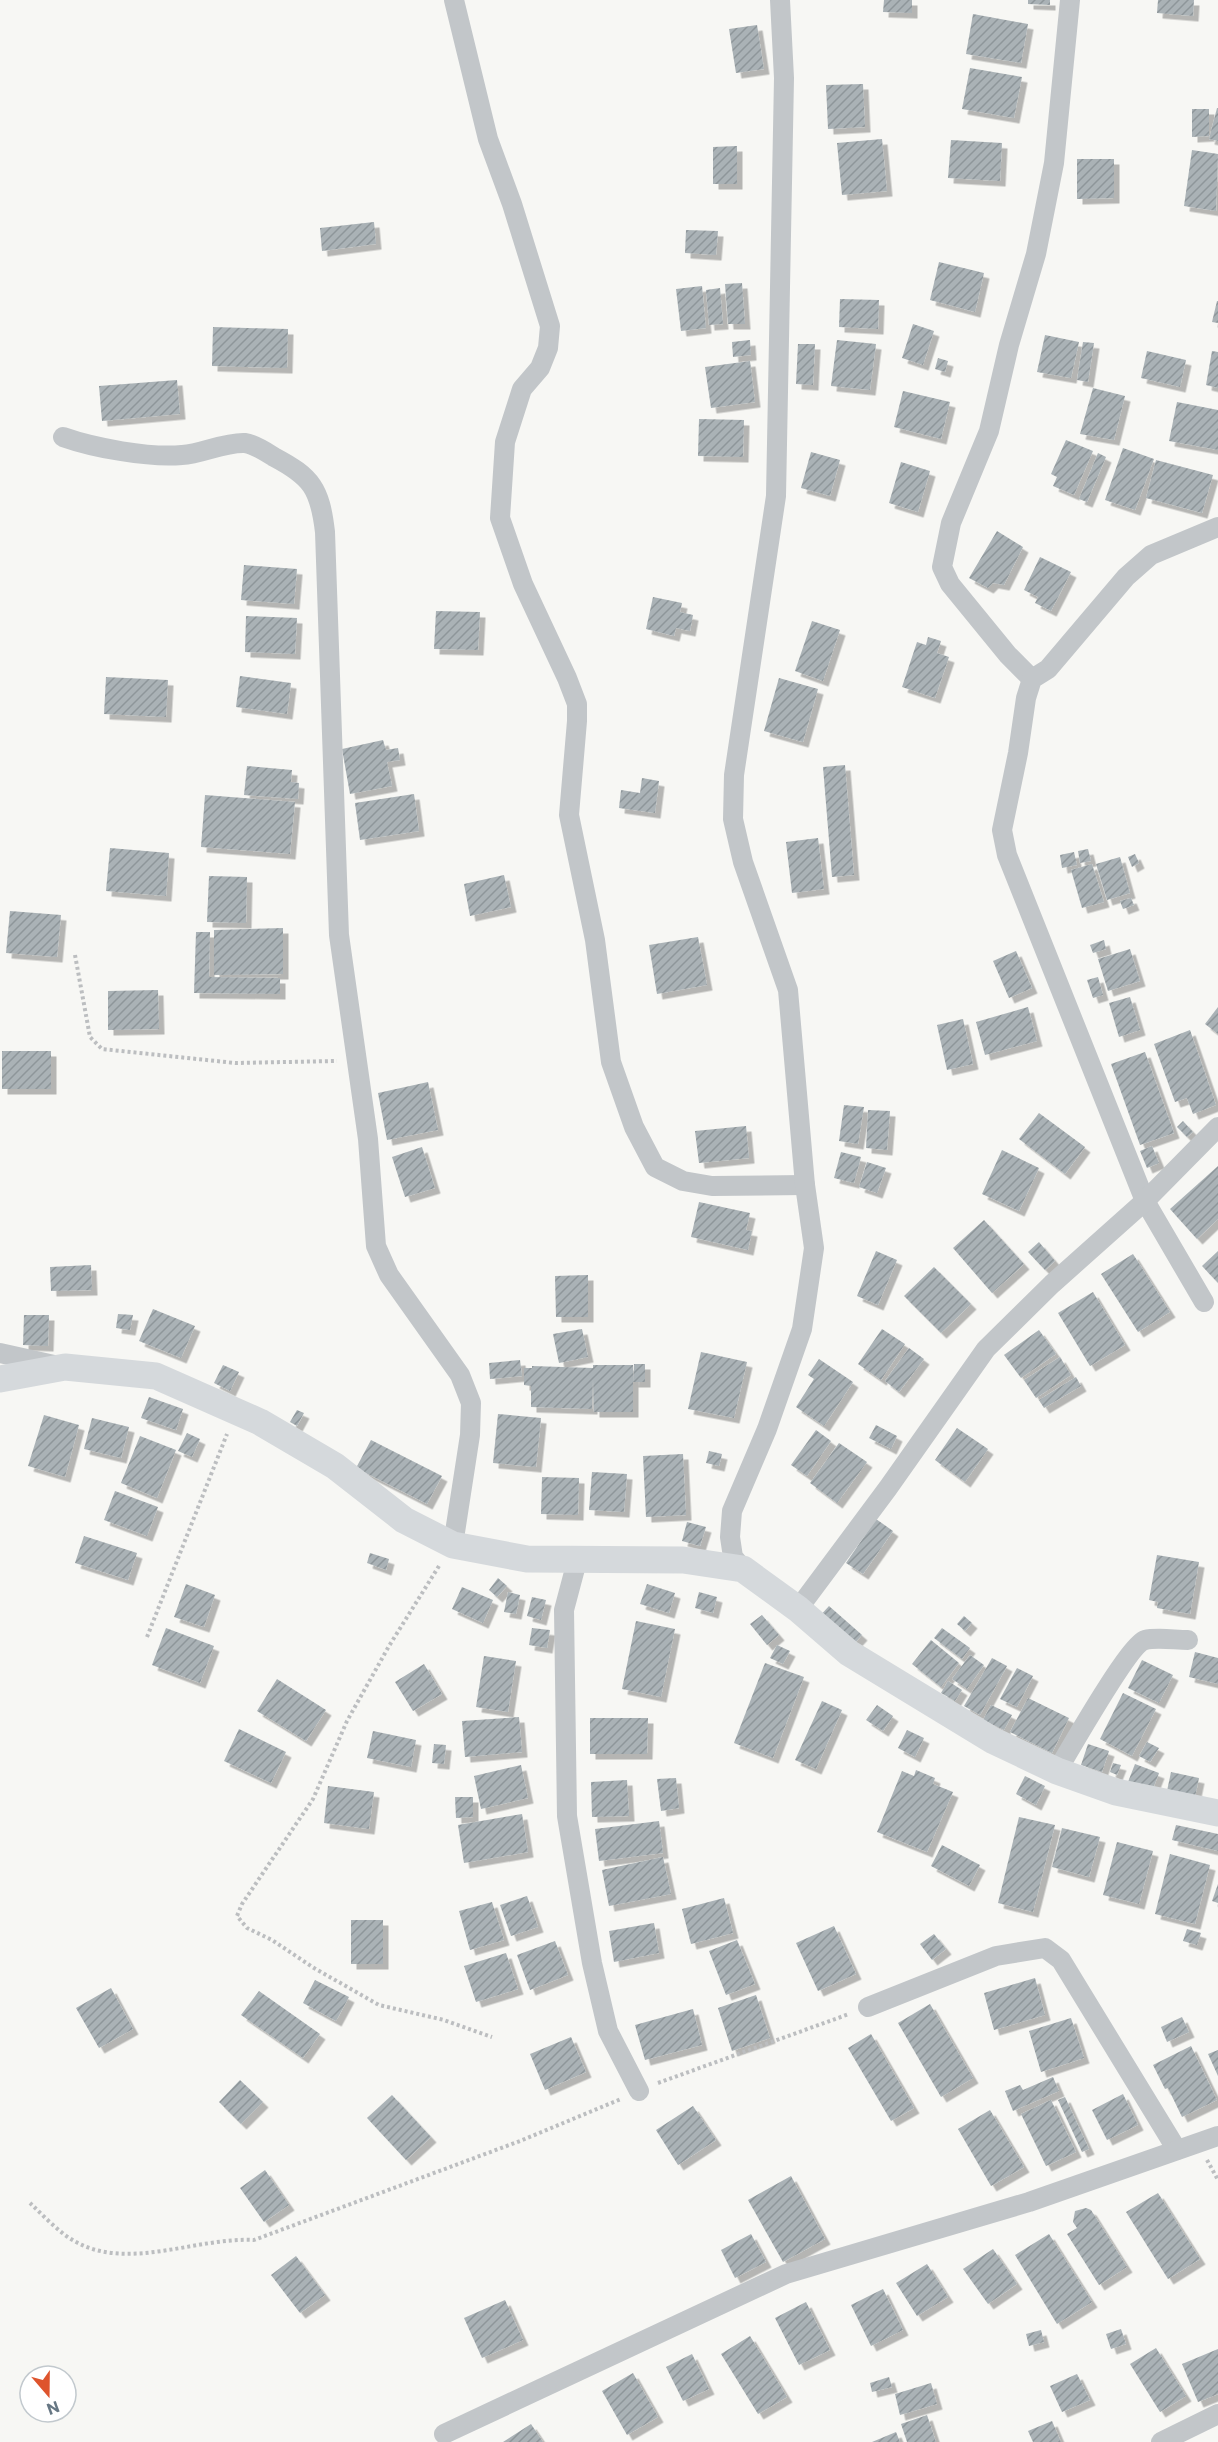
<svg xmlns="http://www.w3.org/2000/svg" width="1218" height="2442" font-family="Commissioner,sans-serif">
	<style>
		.building { fill: url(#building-hatch); filter: url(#shadow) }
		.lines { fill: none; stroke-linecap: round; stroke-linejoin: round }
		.path { stroke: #bcbec0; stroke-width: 4; stroke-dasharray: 3 3; stroke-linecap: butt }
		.street { stroke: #c2c6c9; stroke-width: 20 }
		.secondary { stroke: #d5d9dc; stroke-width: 27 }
	</style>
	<defs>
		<pattern id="building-hatch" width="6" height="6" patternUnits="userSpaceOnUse" patternTransform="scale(1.5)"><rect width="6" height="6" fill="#aab2b6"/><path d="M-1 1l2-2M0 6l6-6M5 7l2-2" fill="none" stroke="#8e969a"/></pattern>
		<filter id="shadow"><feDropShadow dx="5.5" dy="5.5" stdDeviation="0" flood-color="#0004"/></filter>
	</defs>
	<rect width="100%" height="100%" fill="#f7f7f4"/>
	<!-- building -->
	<g class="building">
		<path d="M884,0H912V13L883,12Z"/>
		<path d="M1028,0H1050V5L1028,4Z"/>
		<path d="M1158,0H1194L1193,16L1157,13Z"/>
		<path d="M973,14L1028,24L1021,63L966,54Z"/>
		<path d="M757,25L764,69L736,73L729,29Z"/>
		<path d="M970,68L1022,77L1014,118L962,109Z"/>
		<path d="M863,84L865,127L828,129L826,85Z"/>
		<path d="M1217,108H1218V141L1209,139Z"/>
		<path d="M1192,109H1209V136L1192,137Z"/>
		<path d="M882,139L887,191L842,195L837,143Z"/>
		<path d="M951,140L1002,143L1000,181L948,178Z"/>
		<path d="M737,146V184H713V147Z"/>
		<path d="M1192,150L1218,154L1216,211L1184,206Z"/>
		<path d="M1077,159H1114V198L1077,199Z"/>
		<path d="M374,222L376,244L322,251L320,228Z"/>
		<path d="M686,230L718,231L716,255L685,253Z"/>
		<path d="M939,262L984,273L975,312L930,300Z"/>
		<path d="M742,283L745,324H728L725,284Z"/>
		<path d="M702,286L706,328L681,331L676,289Z"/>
		<path d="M720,288L723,324L709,325L706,290Z"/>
		<path d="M840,299L879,300L878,329L839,327Z"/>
		<path d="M1217,301H1218V323L1212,322Z"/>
		<path d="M913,324L934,331L923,365L902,358Z"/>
		<path d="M213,327L288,329L287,368L212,366Z"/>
		<path d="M1045,335L1079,342L1071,378L1037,372Z"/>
		<path d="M750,340L751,355L733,357L732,342Z"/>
		<path d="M837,340L876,344L870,390L831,386Z"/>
		<path d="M1083,342L1094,343L1088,382L1077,380Z"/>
		<path d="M798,344H815L813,385L796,384Z"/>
		<path d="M1147,351L1186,360L1180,387L1141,378Z"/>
		<path d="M1212,351L1218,352V388L1206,385Z"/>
		<path d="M938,358L948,361L945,372L935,369Z"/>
		<path d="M750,361L755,402L711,408L705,367Z"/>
		<path d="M177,380L180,414L102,421L99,386Z"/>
		<path d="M1093,388L1125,396L1114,440L1080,434Z"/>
		<path d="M903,391L950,402L941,439L894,427Z"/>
		<path d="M1177,402L1218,410V450L1169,441Z"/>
		<path d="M699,419L744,420L743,457L698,456Z"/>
		<path d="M1066,440L1093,451L1074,495L1053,486L1057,477L1051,474Z"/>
		<path d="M1123,448L1154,459L1135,510L1105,500Z"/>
		<path d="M811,452L840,460L830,496L801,488Z"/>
		<path d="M1098,453L1106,457L1087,502L1079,499Z"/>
		<path d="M1156,460L1213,475L1202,513L1146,498Z"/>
		<path d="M901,462L930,471L918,512L889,503Z"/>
		<path d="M997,531L1023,547L1004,585L993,583L988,588L969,578Z"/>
		<path d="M1040,557L1071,572L1051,611L1035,603L1038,597L1024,590Z"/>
		<path d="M244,565L297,569L294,604L241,600Z"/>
		<path d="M653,597L682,603L680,612L693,615L690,631L676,628L674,636L646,629Z"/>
		<path d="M436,611L480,612L478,650L434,649Z"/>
		<path d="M246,616L297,618L295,654L245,652Z"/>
		<path d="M812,621L840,630L823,681L795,671Z"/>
		<path d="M928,637L941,641L937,653L949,657L935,698L902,687L917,642L926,645Z"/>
		<path d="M240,676L291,683L287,714L236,707Z"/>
		<path d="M106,677L168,680L166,717L104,714Z"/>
		<path d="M779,678L818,689L803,742L764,731Z"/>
		<path d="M383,740L386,750L398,748L400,760L387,762L392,786L350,794L342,749Z"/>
		<path d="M845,765L854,875L832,877L823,767Z"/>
		<path d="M247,766L292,770L291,782L299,783L298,799L244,795Z"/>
		<path d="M642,778L659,781L655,813L619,808L621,790L640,793Z"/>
		<path d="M414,794L419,831L360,840L355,803Z"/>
		<path d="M205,795L295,802L290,854L201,847Z"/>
		<path d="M818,838L824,889L792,893L786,842Z"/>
		<path d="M110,848L169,853L166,896L106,891Z"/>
		<path d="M1088,849L1091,861L1080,863L1078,851Z"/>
		<path d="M1074,852L1077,865L1062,868L1060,855Z"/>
		<path d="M1135,854L1139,863L1132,867L1128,857Z"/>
		<path d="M1120,857L1130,893L1107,900L1096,864Z"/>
		<path d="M1092,864L1104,902L1082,908L1071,870Z"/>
		<path d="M504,875L511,907L470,916L464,884Z"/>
		<path d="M209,876L247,877L246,923L207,922Z"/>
		<path d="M1131,898L1134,905L1123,909L1120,901Z"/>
		<path d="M10,911L61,915L57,957L6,953Z"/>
		<path d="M283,928V974L214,975V930Z"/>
		<path d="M196,932H210L209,977L280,978V994L194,993Z"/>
		<path d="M698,937L707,985L657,994L649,945Z"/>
		<path d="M1104,940L1106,949L1093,953L1090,945Z"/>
		<path d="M1130,949L1140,981L1108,991L1098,959Z"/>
		<path d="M1016,951L1032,988L1009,998L993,961Z"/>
		<path d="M1098,977L1103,995L1093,998L1087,980Z"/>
		<path d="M158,990L159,1029L108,1030V991Z"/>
		<path d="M1130,997L1140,1030L1119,1037L1109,1003Z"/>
		<path d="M1028,1007L1037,1041L985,1055L976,1022Z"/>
		<path d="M1218,1007V1034L1205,1024Z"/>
		<path d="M963,1019L973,1064L947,1070L937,1025Z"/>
		<path d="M1190,1030L1216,1105L1193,1114L1187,1098L1175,1102L1154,1044Z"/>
		<rect x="2" y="1051" width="49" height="38"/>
		<path d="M1145,1052L1174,1133L1140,1145L1111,1064Z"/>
		<path d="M428,1082L438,1130L387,1140L378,1093Z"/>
		<path d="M844,1105L864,1107L858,1144L839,1141Z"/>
		<path d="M868,1110L890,1111L887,1150L866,1148Z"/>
		<path d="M1039,1113L1085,1147L1065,1174L1019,1139Z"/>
		<path d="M1183,1121L1193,1132L1187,1137L1177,1127Z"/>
		<path d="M746,1126L749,1158L699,1163L695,1131Z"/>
		<path d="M1152,1146L1159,1163L1147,1168L1140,1151Z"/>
		<path d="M422,1147L435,1188L405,1197L392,1157Z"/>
		<path d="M1002,1150L1039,1168L1019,1211L982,1194Z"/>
		<path d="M841,1152L861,1157L854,1183L834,1178Z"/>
		<path d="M867,1162L886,1168L877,1193L859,1187Z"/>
		<path d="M1218,1166V1219L1197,1239L1170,1209Z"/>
		<path d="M699,1202L750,1213L746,1230L752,1231L748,1250L691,1237Z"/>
		<path d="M984,1220L1024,1264L992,1293L953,1248Z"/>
		<path d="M1039,1242L1055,1261L1045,1270L1028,1252Z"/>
		<path d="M876,1251L897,1260L878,1305L857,1296Z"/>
		<path d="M1218,1251V1283L1202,1266Z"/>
		<path d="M1133,1254L1170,1312L1138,1332L1101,1274Z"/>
		<path d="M91,1265L92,1290L51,1291L50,1267Z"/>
		<path d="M934,1267L971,1304L941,1333L904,1296Z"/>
		<path d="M588,1275V1317H556L555,1276Z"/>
		<path d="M1093,1292L1125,1345L1090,1366L1058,1313Z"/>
		<path d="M153,1309L195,1326L181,1358L139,1341Z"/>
		<path d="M118,1314L133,1315L130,1330L116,1328Z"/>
		<path d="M24,1315H49L48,1346L23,1345Z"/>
		<path d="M582,1329L588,1357L559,1363L553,1334Z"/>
		<path d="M882,1329L905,1344L881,1380L858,1364Z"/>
		<path d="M1039,1330L1056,1354L1021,1378L1004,1355Z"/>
		<path d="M909,1348L924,1359L899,1392L885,1381Z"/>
		<path d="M701,1352L747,1362L734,1418L688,1409Z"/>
		<path d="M1060,1357L1071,1375L1036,1398L1024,1380Z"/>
		<path d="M819,1359L853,1382L824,1426L796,1407L814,1379L808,1375Z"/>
		<path d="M520,1360L522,1376L490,1379L489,1363Z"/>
		<path d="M634,1364H645V1382H633Z"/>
		<path d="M223,1365L239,1372L230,1391L214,1383Z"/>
		<path d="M593,1365H633V1412H594L593,1379L592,1409L531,1407V1386L524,1385V1368H532V1366L593,1368Z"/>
		<path d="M1076,1377L1081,1386L1044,1408L1039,1400Z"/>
		<path d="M149,1397L183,1409L176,1430L141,1418Z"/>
		<path d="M297,1410L304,1413L297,1426L290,1422Z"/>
		<path d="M498,1414L541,1418L536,1467L493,1463Z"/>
		<path d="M44,1415L79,1425L65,1477L28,1466Z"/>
		<path d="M92,1418L129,1427L121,1458L84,1449Z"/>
		<path d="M876,1425L897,1436L891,1449L869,1438Z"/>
		<path d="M957,1428L988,1449L965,1482L935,1460Z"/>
		<path d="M816,1430L831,1441L807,1476L791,1465Z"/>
		<path d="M187,1433L200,1439L192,1457L178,1451Z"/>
		<path d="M140,1436L176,1450L157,1498L121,1483Z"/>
		<path d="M371,1440L442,1476L427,1504L356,1468Z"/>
		<path d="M839,1443L867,1462L837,1503L810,1483Z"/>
		<path d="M709,1451L722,1454L719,1466L706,1463Z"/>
		<path d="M683,1454L686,1515L646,1517L643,1456Z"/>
		<path d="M592,1472L627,1474L624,1512L589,1510Z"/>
		<path d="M542,1477L579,1478L578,1515L541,1514Z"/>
		<path d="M115,1491L158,1507L147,1536L104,1520Z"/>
		<path d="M876,1519L893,1531L863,1574L846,1563Z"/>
		<path d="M687,1522L706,1527L700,1546L682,1541Z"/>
		<path d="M84,1536L137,1553L128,1580L75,1563Z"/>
		<path d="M370,1553L389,1559L386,1570L367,1563Z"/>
		<path d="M1157,1555L1199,1562L1190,1614L1157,1608L1158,1602L1149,1600Z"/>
		<path d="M498,1578L507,1586L497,1597L489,1590Z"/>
		<path d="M186,1584L215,1595L204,1627L174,1617Z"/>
		<path d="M647,1584L675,1593L669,1613L640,1604Z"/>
		<path d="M462,1587L493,1600L483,1623L452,1609Z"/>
		<path d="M508,1592L520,1595L516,1614L504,1612Z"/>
		<path d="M699,1592L717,1597L713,1613L695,1608Z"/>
		<path d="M532,1597L546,1600L541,1620L527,1616Z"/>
		<path d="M829,1606L862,1635L851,1647L818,1618Z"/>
		<path d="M762,1615L779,1635L767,1645L750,1624Z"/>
		<path d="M964,1616L972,1623L965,1631L957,1624Z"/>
		<path d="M636,1621L675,1629L661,1697L622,1689Z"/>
		<path d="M166,1628L214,1646L200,1683L152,1665Z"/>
		<path d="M532,1628L550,1630L547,1648L529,1645Z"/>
		<path d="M942,1628L970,1648L962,1659L934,1638Z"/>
		<path d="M931,1640L959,1663L941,1687L912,1664Z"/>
		<path d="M777,1645L790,1651L783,1664L770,1658Z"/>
		<path d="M1195,1652L1218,1658V1684L1189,1677Z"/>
		<path d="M970,1655L984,1665L967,1689L952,1679Z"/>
		<path d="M484,1656L516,1661L508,1712L476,1707Z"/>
		<path d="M992,1658L1007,1666L980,1715L964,1706Z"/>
		<path d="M1142,1660L1173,1675L1159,1703L1128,1688Z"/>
		<path d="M765,1663L804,1677L773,1758L734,1743Z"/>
		<path d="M424,1664L442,1694L413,1711L395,1682Z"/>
		<path d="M1017,1668L1033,1676L1017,1707L1000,1699Z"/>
		<path d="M277,1679L326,1710L306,1741L257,1711Z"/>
		<path d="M948,1681L962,1690L955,1701L941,1693Z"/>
		<path d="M1123,1693L1156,1709L1132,1756L1100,1739Z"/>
		<path d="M1028,1698L1069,1718L1052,1753L1010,1732Z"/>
		<path d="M822,1701L842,1710L816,1769L795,1760Z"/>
		<path d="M877,1705L893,1716L883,1731L866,1720Z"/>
		<path d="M991,1705L1012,1715L1004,1730L983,1720Z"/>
		<path d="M519,1717L522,1752L465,1757L462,1721Z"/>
		<path d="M590,1718H648L647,1754H590Z"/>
		<path d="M239,1729L286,1752L271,1783L224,1761Z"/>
		<path d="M907,1730L924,1738L915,1757L898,1748Z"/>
		<path d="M373,1731L416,1740L411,1767L367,1758Z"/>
		<path d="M1147,1742L1159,1748L1150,1762L1139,1756Z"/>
		<path d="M434,1744L446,1745L444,1764L432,1763Z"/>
		<path d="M1088,1744L1109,1751L1102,1772L1081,1765Z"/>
		<path d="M1113,1763L1121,1765L1117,1775L1110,1772Z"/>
		<path d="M1135,1764L1159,1773L1152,1791L1128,1782Z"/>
		<path d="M521,1765L528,1798L481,1809L474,1776Z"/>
		<path d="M916,1770L935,1778L933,1784L953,1792L927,1852L877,1832L902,1771L914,1776Z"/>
		<path d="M1171,1772L1199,1778L1195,1797L1167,1791Z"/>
		<path d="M1025,1776L1045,1786L1036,1805L1016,1794Z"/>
		<path d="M676,1778L679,1808L661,1811L657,1779Z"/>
		<path d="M627,1780L629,1816L592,1817L591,1782Z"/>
		<path d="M328,1786L374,1792L369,1829L324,1823Z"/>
		<path d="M455,1797H473V1817L456,1818Z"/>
		<path d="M522,1814L528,1852L464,1863L458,1825Z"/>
		<path d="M1019,1817L1055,1825L1033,1912L998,1903Z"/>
		<path d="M659,1821L663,1853L599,1861L595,1829Z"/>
		<path d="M1176,1825L1218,1834V1851L1172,1840Z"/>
		<path d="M1062,1828L1100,1837L1089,1877L1052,1867Z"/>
		<path d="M1117,1842L1153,1851L1139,1904L1103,1895Z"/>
		<path d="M942,1845L980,1865L969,1886L931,1866Z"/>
		<path d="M1170,1854L1210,1865L1195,1924L1155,1914Z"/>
		<path d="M663,1857L671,1894L609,1906L602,1870Z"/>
		<path d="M1218,1884V1903L1212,1901Z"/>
		<path d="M527,1896L538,1927L511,1936L500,1905Z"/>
		<path d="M724,1898L733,1933L691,1944L682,1909Z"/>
		<path d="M492,1902L504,1940L470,1950L459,1911Z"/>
		<rect x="351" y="1920" width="32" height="44"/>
		<path d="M654,1923L659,1953L614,1962L609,1931Z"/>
		<path d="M834,1926L856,1974L818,1991L796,1943Z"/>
		<path d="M1187,1929L1201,1933L1197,1945L1183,1941Z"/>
		<path d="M934,1934L946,1949L932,1960L920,1944Z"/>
		<path d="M737,1940L755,1984L726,1995L709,1951Z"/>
		<path d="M555,1941L568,1975L530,1990L517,1955Z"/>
		<path d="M506,1953L518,1989L476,2002L464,1966Z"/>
		<path d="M1035,1978L1045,2015L994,2030L984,1993Z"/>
		<path d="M315,1980L349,1997L336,2021L303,2003Z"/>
		<path d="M111,1988L133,2029L99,2048L76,2008Z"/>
		<path d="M259,1991L320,2034L303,2058L241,2015Z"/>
		<path d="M756,1995L770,2038L732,2051L718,2008Z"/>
		<path d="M930,2004L973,2078L941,2097L898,2023Z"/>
		<path d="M693,2009L702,2045L645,2060L635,2025Z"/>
		<path d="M1182,2017L1189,2032L1167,2042L1161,2027Z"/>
		<path d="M1071,2018L1084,2058L1041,2072L1029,2031Z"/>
		<path d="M871,2034L914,2108L891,2121L848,2048Z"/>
		<path d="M571,2037L586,2072L545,2090L530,2054Z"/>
		<path d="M1191,2046L1217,2100L1182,2117L1168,2088L1165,2089L1153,2065Z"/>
		<path d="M1218,2050V2076L1208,2054Z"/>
		<path d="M1053,2077L1059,2091L1013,2111L1005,2091L1020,2085L1023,2090Z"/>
		<path d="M240,2080L263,2102L241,2124L219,2102Z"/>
		<path d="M1123,2094L1138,2125L1107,2140L1092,2110Z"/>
		<path d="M392,2095L431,2137L406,2160L367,2118Z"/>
		<path d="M1065,2097L1089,2149L1082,2152L1058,2100Z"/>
		<path d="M1051,2100L1076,2152L1046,2166L1021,2114Z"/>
		<path d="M693,2106L716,2140L678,2165L656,2130Z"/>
		<path d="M990,2110L1024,2167L991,2186L958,2129Z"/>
		<path d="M265,2170L289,2205L264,2222L240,2188Z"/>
		<path d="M791,2176L825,2239L783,2262L748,2200Z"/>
		<path d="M1158,2193L1200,2259L1168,2279L1126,2212Z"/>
		<path d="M1086,2208L1091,2210L1127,2267L1099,2285L1067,2234L1077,2228L1073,2222L1075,2211Z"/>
		<path d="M751,2234L766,2262L735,2278L721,2250Z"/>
		<path d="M1049,2234L1092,2302L1057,2324L1015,2255Z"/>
		<path d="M993,2249L1017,2284L988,2304L963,2269Z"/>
		<path d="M296,2256L325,2295L300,2313L271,2275Z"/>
		<path d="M927,2264L948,2297L917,2316L896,2283Z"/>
		<path d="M883,2289L903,2330L871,2346L851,2305Z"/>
		<path d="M505,2300L523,2340L482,2358L464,2318Z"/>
		<path d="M806,2302L830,2350L799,2365L775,2318Z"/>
		<path d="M1121,2329L1126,2344L1111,2349L1106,2334Z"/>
		<path d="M1041,2330L1044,2342L1029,2346L1026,2334Z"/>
		<path d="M750,2336L787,2397L758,2414L721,2354Z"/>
		<path d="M1156,2348L1186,2396L1160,2412L1130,2364Z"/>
		<path d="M1218,2349V2394L1198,2402L1182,2364Z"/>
		<path d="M692,2354L709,2389L683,2401L666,2367Z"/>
		<path d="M633,2373L658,2417L627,2435L602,2391Z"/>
		<path d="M1077,2374L1090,2400L1062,2412L1050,2386Z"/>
		<path d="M889,2377L892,2387L872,2392L870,2383Z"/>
		<path d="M931,2383L937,2404L900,2415L895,2394Z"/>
		<path d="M927,2415L936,2442H907L901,2424Z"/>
		<path d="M1052,2421L1061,2442H1033L1028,2431Z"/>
		<path d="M531,2424L543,2442H503Z"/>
		<path d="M896,2432L900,2442H872Z"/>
	</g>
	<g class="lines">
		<!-- path -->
		<g class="path">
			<path d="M75,955L90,1037L102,1049L235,1063L337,1061"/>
			<path d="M439,1566L389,1646L347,1721L313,1799L242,1904L237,1916L247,1928L272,1940L314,1968L379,2005L444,2020L492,2037"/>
			<path d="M147,1637L227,1434"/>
			<path d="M658,2083L849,2014"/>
			<path d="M1207,2160L1218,2180"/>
			<path d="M30,2203C44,2216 59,2233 76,2242C129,2271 197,2237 254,2240L520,2141L621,2099"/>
		</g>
		<!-- street -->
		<g class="street">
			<path d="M454,0L488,139L512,204L550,326L548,348L540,368L522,389L505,442L500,518L523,584L567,678L577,704V721L569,815L595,940L611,1062L634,1127L655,1167L683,1181L712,1186L805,1185"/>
			<path d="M63,437C94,448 149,458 182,455C202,454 224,442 245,443C254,444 266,452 274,457C312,477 320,489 325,532L339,935L368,1139L376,1246L389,1275L460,1375L471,1403L470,1435L453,1545"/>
			<path d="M1032,679L1008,655L950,584L942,567L951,523L989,431L1009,345L1036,254L1054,163L1070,0"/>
			<path d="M1204,1302L1145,1201L1007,855L1002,830L1018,753L1026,698L1032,679L1048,669L1126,577L1151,555L1218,527"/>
			<path d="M0,1353L54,1365"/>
			<path d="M577,1561L564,1610L567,1816L592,1963L608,2031L639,2091"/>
			<path d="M743,1569L733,1557L730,1537L732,1511L767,1429L802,1329L814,1248L805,1185L788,990L743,862L733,819L734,775L776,496L784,78L780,0"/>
			<path d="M798,1609L888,1488L986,1349L1052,1284L1145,1201L1218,1127"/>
			<path d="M1057,1771C1069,1751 1129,1645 1145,1640C1157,1637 1175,1640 1188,1640"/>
			<path d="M868,2007L996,1956L1045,1948L1061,1960L1177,2150"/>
			<path d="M444,2434L786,2274L1029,2202L1218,2136"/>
			<path d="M1161,2442L1218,2414"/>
		</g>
		<!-- secondary -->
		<path class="secondary" d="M0,1379L65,1367L156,1376L260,1422L335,1466L404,1520L453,1545L527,1559L683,1560L743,1569L798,1609L849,1653L992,1740L1057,1771L1116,1792L1218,1813"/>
	</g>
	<!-- north arrow -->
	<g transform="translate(48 2394) rotate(160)"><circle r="28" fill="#ffffff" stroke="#c2c9ce" stroke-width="1.5"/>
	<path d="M0-4.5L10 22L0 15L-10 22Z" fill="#de542d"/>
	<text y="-9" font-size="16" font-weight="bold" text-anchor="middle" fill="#677784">N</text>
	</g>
</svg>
